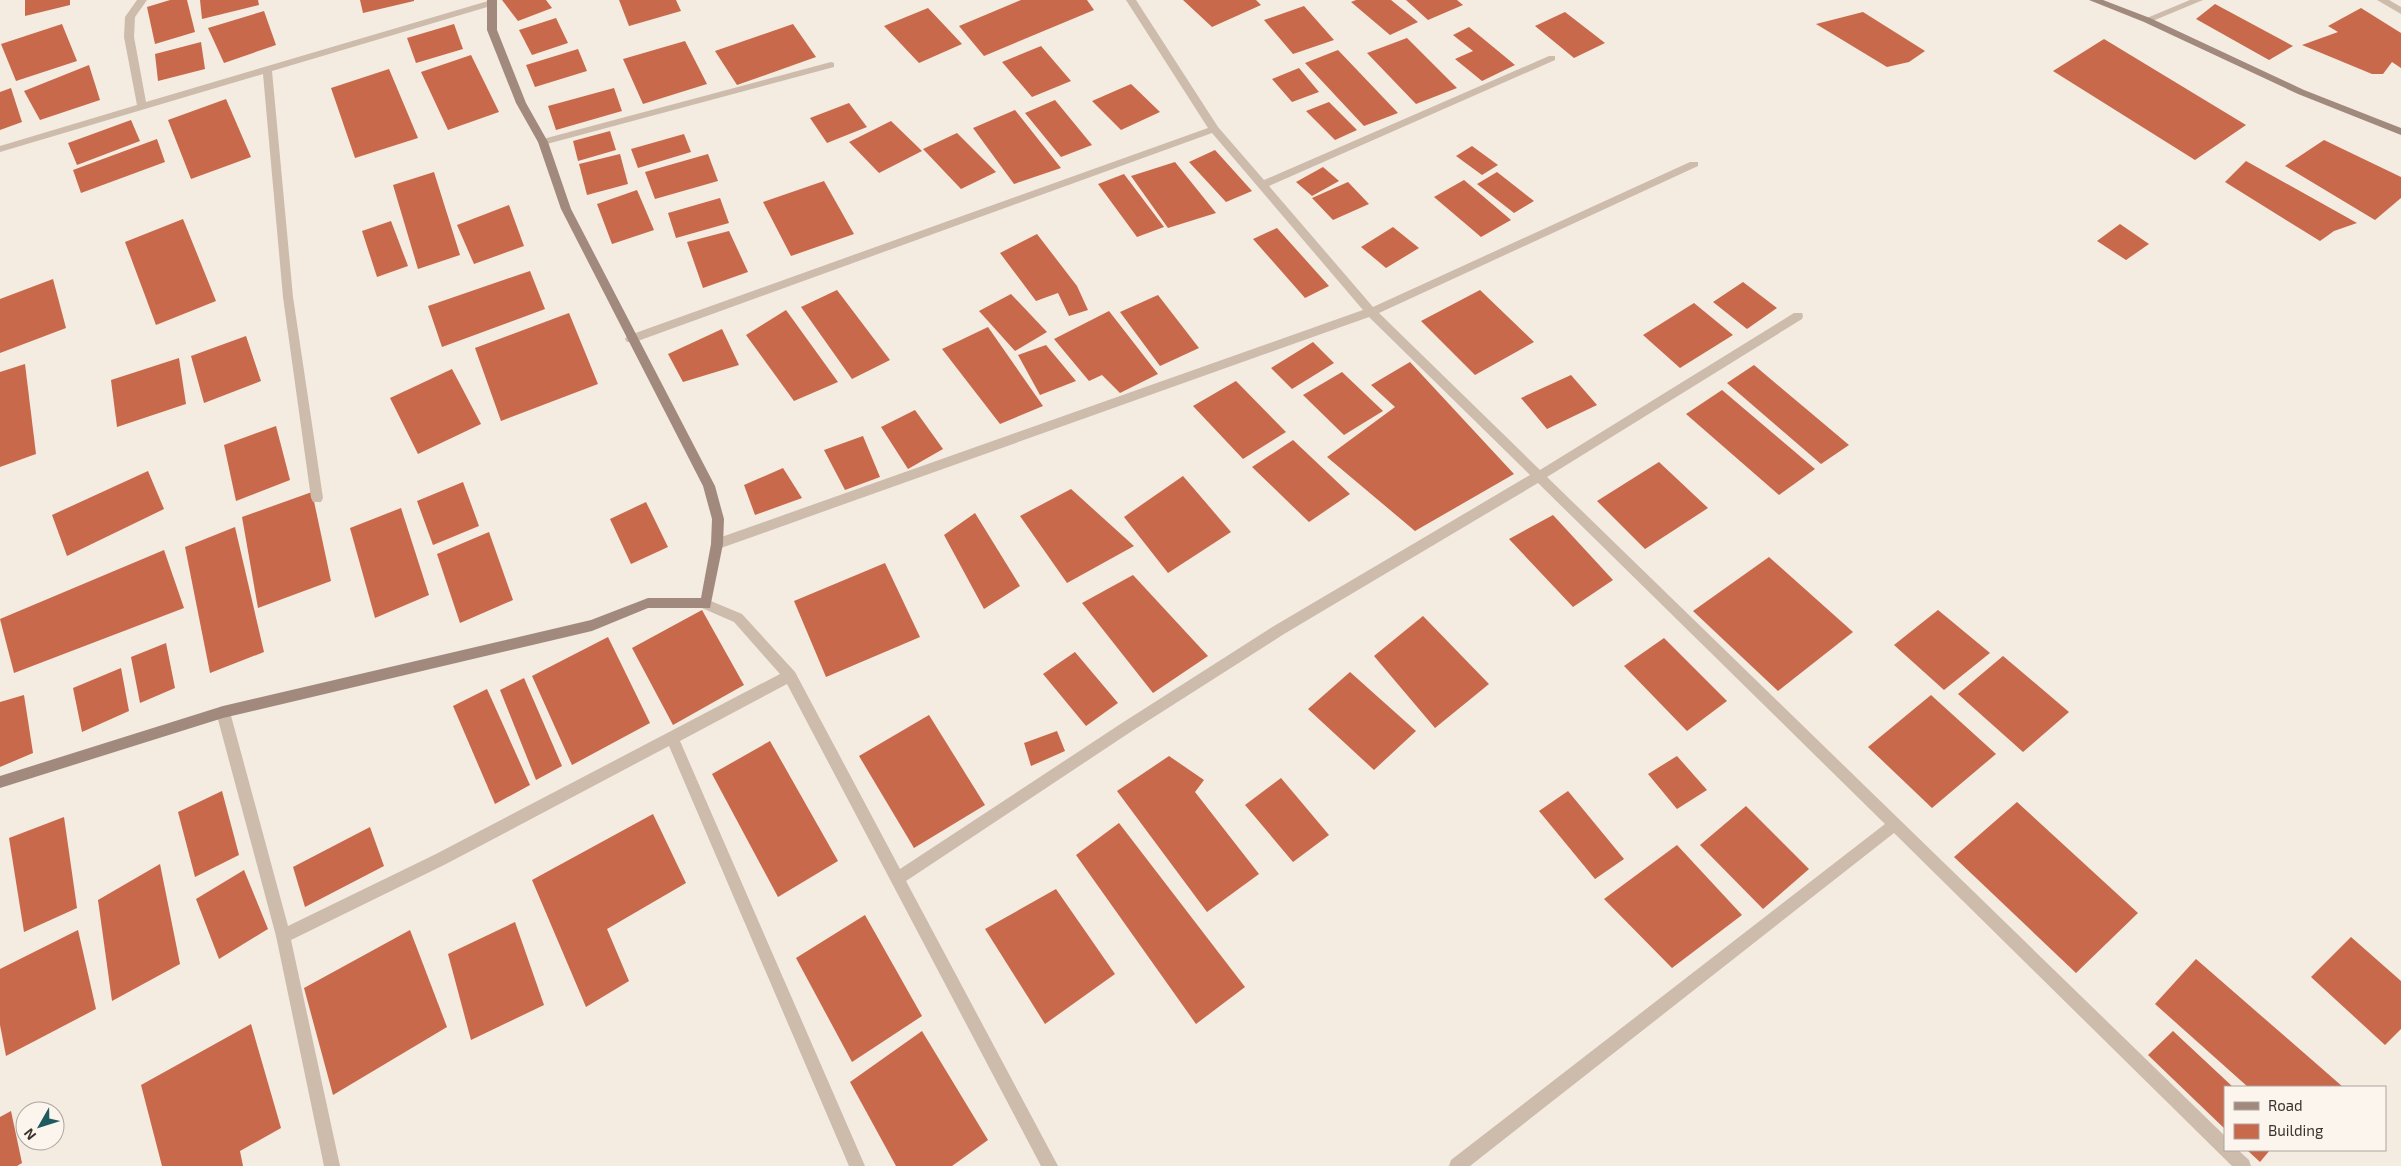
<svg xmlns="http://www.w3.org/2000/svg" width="2401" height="1166" font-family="'Exo 2',sans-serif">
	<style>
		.building { fill: #c8694b }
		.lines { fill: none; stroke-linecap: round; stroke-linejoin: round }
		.minor { fill: #cdbbac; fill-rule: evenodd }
		.secondary { fill: #a18a7d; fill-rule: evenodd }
	</style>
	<rect width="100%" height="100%" fill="#f4ebe1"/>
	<!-- building -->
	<g class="building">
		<path d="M25,0H70V5L25,16Z"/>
		<path d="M170,0H187L195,32L155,44L147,7Z"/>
		<path d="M200,0H258L259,5L202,19Z"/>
		<path d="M360,0H414V1L363,13Z"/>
		<path d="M502,0H546L552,8L518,21Z"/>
		<path d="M619,0H676L681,11L629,26Z"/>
		<path d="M1021,0H1087L1094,10L984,56L959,26Z"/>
		<path d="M1183,0H1256L1261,5L1212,27Z"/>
		<path d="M1356,0H1391L1418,22L1390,35L1351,2Z"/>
		<path d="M1406,0H1457L1463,5L1428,20Z"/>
		<path d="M2215,4L2293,46L2269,60L2196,19Z"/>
		<path d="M1304,6L1334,40L1293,54L1264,20Z"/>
		<path d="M928,8L962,44L919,63L884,26Z"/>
		<path d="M2361,8L2401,33V68L2392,62L2383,74H2372L2302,45L2338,32L2328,26Z"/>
		<path d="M264,11L276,45L224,63L208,28Z"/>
		<path d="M1565,12L1605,43L1574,58L1535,26Z"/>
		<path d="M1863,12L1925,51L1909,62L1887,67L1816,24Z"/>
		<path d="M556,18L568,43L532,55L519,30Z"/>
		<path d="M62,24L77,61L16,81L1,44Z"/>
		<path d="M454,24L463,49L416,63L407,38Z"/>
		<path d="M793,24L816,57L737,85L715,51Z"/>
		<path d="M1469,27L1515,65L1482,81L1455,59L1473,51L1453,35Z"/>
		<path d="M1407,38L1457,88L1416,104L1367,53Z"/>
		<path d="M2104,39L2246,125L2195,160L2053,71Z"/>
		<path d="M685,41L707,84L643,104L623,59Z"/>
		<path d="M201,42L205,69L158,81L155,54Z"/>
		<path d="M1041,46L1071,81L1032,97L1002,62Z"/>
		<path d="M578,49L587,71L535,87L526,65Z"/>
		<path d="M1338,50L1398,113L1364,126L1305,63Z"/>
		<path d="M471,55L499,112L448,130L421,72Z"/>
		<path d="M89,65L100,100L40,120L24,91Z"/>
		<path d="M1299,68L1319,92L1292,102L1272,79Z"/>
		<path d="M389,69L418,138L355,158L331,88Z"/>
		<path d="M1131,84L1160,112L1121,130L1092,101Z"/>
		<path d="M11,88L22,122L0,130V92Z"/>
		<path d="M614,88L622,111L556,130L548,106Z"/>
		<path d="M226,99L251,157L191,179L168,120Z"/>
		<path d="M1055,100L1092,145L1061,157L1025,113Z"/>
		<path d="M1329,102L1357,130L1335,140L1306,111Z"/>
		<path d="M849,103L867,127L827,143L810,118Z"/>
		<path d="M1015,110L1061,168L1014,184L973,128Z"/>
		<path d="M131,120L140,141L77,165L68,143Z"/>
		<path d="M891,121L922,151L879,173L849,142Z"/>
		<path d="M610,131L616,150L578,161L573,141Z"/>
		<path d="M957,133L996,172L961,189L923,149Z"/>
		<path d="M684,134L691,152L638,168L631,149Z"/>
		<path d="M157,139L165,162L81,193L73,170Z"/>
		<path d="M2324,140L2401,177V198L2375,220L2285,166Z"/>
		<path d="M1472,146L1498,165L1482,175L1456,156Z"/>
		<path d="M1215,150L1252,191L1226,202L1189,162Z"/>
		<path d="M620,154L628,184L587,195L579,164Z"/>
		<path d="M708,154L718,181L655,199L645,172Z"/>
		<path d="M2246,161L2357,223L2334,231L2320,241L2225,182Z"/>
		<path d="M1175,162L1216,213L1168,228L1131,176Z"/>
		<path d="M1323,167L1339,181L1312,196L1296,182Z"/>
		<path d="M434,172L460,255L418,269L393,185Z"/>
		<path d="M1497,172L1534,201L1514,213L1477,184Z"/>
		<path d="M1124,174L1164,227L1137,237L1098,184Z"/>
		<path d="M1464,180L1511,220L1481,237L1434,197Z"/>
		<path d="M824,181L854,234L791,256L763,202Z"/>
		<path d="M1348,182L1369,204L1333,220L1312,198Z"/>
		<path d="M637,190L654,230L612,244L597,204Z"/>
		<path d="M720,198L729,223L676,238L668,213Z"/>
		<path d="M509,205L524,246L474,264L457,225Z"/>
		<path d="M183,219L216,301L156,325L125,242Z"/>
		<path d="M391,221L408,266L377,277L362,231Z"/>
		<path d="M2120,224L2149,244L2126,260L2097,241Z"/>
		<path d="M1393,227L1419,248L1386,268L1361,247Z"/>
		<path d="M1277,228L1329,286L1305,298L1253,239Z"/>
		<path d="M729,231L748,272L703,288L687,242Z"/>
		<path d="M1037,234L1077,286L1088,310L1069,316L1058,293L1036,301L1000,253Z"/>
		<path d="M530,271L545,309L442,347L428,306Z"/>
		<path d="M53,279L66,328L0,353V299Z"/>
		<path d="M1743,282L1777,308L1747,329L1713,302Z"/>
		<path d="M837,290L890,360L852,379L801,307Z"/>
		<path d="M1480,290L1534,342L1475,375L1421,321Z"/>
		<path d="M1011,294L1047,332L1015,351L979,311Z"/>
		<path d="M1158,295L1199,348L1160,366L1120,312Z"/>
		<path d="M1694,303L1733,335L1680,368L1643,335Z"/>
		<path d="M786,310L838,382L794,401L746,335Z"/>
		<path d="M1109,311L1158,374L1120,393L1102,375L1089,381L1054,339Z"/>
		<path d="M569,313L598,384L501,421L475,348Z"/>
		<path d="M988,327L1043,406L1000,424L942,349Z"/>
		<path d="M722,329L739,365L683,382L668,354Z"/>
		<path d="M246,336L261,381L204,403L191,356Z"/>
		<path d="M1313,342L1334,363L1292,389L1271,368Z"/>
		<path d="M1046,345L1076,381L1040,395L1018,355Z"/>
		<path d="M179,358L186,404L117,427L111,380Z"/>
		<path d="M1410,362L1514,474L1415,531L1327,457L1395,407L1371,385Z"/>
		<path d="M25,364L36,454L0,467V372Z"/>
		<path d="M1754,365L1849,445L1821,464L1727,383Z"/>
		<path d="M452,369L481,424L418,454L390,398Z"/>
		<path d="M1342,372L1383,411L1344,435L1303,395Z"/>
		<path d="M1571,375L1597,405L1547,429L1521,398Z"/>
		<path d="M1236,381L1286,432L1243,459L1193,406Z"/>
		<path d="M1722,390L1815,469L1779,495L1686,414Z"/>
		<path d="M915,410L943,449L908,469L881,427Z"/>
		<path d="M276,426L290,480L236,501L224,445Z"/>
		<path d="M863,436L880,477L845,490L824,450Z"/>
		<path d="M1293,440L1350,494L1309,522L1252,467Z"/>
		<path d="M1659,462L1708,508L1645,549L1597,501Z"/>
		<path d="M783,468L802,498L755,515L744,485Z"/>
		<path d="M148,471L164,509L67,556L52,515Z"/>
		<path d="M1183,476L1231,532L1168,573L1124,517Z"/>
		<path d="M463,482L479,526L433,545L417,501Z"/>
		<path d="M1071,489L1134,546L1067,583L1020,516Z"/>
		<path d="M312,492L331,581L258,608L242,517Z"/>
		<path d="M646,502L668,547L631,564L610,519Z"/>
		<path d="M401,508L429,595L375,618L350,528Z"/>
		<path d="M975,513L1020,586L984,609L944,535Z"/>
		<path d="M1553,515L1613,580L1573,607L1509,539Z"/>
		<path d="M235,527L264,652L210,673L185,547Z"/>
		<path d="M489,532L513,600L460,623L437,554Z"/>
		<path d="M164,550L184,608L14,673L0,619Z"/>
		<path d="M1769,557L1853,632L1778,691L1693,611Z"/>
		<path d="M885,563L920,637L826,677L794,601Z"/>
		<path d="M1133,575L1208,656L1153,693L1082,603Z"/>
		<path d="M702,610L744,685L673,725L632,648Z"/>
		<path d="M1938,610L1990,653L1944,690L1894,645Z"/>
		<path d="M1423,616L1489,684L1435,728L1374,656Z"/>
		<path d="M608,637L650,723L572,765L532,676Z"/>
		<path d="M1664,638L1727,701L1687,731L1624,666Z"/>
		<path d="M166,643L175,688L140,703L131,657Z"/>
		<path d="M1075,652L1118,703L1086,726L1043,674Z"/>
		<path d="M2003,656L2069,712L2023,752L1958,694Z"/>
		<path d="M121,668L129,711L82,732L73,688Z"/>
		<path d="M1350,672L1416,731L1374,770L1308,709Z"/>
		<path d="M524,678L562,766L536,780L500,690Z"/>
		<path d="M487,689L530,785L495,804L453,706Z"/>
		<path d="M24,695L33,753L0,767V702Z"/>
		<path d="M1931,695L1996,754L1932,808L1868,747Z"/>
		<path d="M929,715L985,805L914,848L859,756Z"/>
		<path d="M1057,731L1065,751L1031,766L1024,743Z"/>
		<path d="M770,741L838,861L778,897L712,774Z"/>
		<path d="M1169,756L1204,780L1195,792L1259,874L1207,912L1117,791Z"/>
		<path d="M1677,756L1707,790L1677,809L1648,774Z"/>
		<path d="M1281,778L1329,835L1293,862L1245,805Z"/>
		<path d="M222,791L239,855L195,877L178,812Z"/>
		<path d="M1568,791L1624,859L1595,879L1539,811Z"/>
		<path d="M2017,802L2138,913L2076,973L1954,857Z"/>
		<path d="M1746,806L1809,869L1763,909L1700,845Z"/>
		<path d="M653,814L686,883L607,929L629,981L586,1007L532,880Z"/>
		<path d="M64,817L77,908L24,932L9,838Z"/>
		<path d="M1119,823L1245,987L1196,1024L1076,855Z"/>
		<path d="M370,827L384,866L305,907L293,867Z"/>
		<path d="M1677,845L1742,915L1672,968L1604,899Z"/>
		<path d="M160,864L180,964L112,1001L98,900Z"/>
		<path d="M244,870L268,929L219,959L196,899Z"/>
		<path d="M1056,889L1115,974L1045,1024L985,929Z"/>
		<path d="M865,915L922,1016L852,1062L796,958Z"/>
		<path d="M515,922L544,1005L471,1040L448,954Z"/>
		<path d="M78,930L96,1009L6,1056L0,1025V969Z"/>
		<path d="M410,930L447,1027L333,1095L304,988Z"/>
		<path d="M2351,937L2401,981V1029L2385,1045L2311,977Z"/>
		<path d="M2196,959L2343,1087H2248L2155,1004Z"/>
		<path d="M251,1024L281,1128L240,1151L243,1166H162L141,1085Z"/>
		<path d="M922,1031L988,1140L952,1166H896L850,1082Z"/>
		<path d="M2173,1031L2233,1087H2225V1129L2148,1055Z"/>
		<path d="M11,1111L22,1163L17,1166H0V1117Z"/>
		<path d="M2247,1150H2270L2260,1162Z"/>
	</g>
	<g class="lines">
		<!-- minor -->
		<g class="minor">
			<path d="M137,0H147L135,17L134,37L146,102L488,1H494L496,3L494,5L272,71L293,297L323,498L321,502H313L311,498L283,297L263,74L0,152V146L137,105L124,37L125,17Z"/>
			<path d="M1126,0H1136L1218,127L1264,180L1549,56H1555V60L1269,186L1373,307L1690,162H1698V166L1379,313L1540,470L1794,313H1802L1803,316L1802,319L1547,477L2225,1136V1150H2238L2249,1160L2251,1166H2232L1894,833L1470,1166H1449L1451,1160L1885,824L1538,483L1284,634L1132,731L906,881L1058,1166H1041L787,684L680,741L865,1166H849L669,746L446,864L291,940L340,1166H324L276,936L216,712L218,708L223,706L228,708L230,712L288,926L436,854L780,674L734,622L702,608L700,604L702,600L706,599L742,614L795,672L900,869L1122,723L1274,626L1530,475L1369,317L721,548H713L711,544L713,540L1363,310L1212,133L635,342H627L625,339L627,336L1208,128Z"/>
			<path d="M2190,0H2203L2150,22L2147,23L2142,20Z"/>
			<path d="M2377,0H2389L2401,7V14Z"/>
			<path d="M831,62L834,63V67L543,145L538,142L543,139Z"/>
		</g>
		<!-- secondary -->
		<g class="secondary">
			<path d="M487,0H497V30L526,103L548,142L571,209L715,486L724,519L723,544L710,608H648L592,631L223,718L0,788V776L223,706L591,620L648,598H701L711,544L712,519L703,486L561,209L538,142L516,103L487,30Z"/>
			<path d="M2089,0H2103L2150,18L2304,90L2401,128V135L2298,94L2144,22Z"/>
		</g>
	</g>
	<!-- legend -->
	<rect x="2224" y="1086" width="162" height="65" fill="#fbf5ee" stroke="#aea6a0"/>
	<rect x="2234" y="1102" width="25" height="8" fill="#a18a7d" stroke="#aea6a0"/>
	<text x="2268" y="1111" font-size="15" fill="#3b302b">Road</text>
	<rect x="2234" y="1124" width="25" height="15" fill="#c8694b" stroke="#aea6a0"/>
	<text x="2268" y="1136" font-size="15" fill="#3b302b">Building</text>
	<!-- north arrow -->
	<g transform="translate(40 1126) rotate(231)"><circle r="24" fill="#fbf5ee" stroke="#aea6a0"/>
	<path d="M0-4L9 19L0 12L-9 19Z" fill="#1f5a5e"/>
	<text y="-8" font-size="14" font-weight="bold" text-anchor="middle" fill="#3b302b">N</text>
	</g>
</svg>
